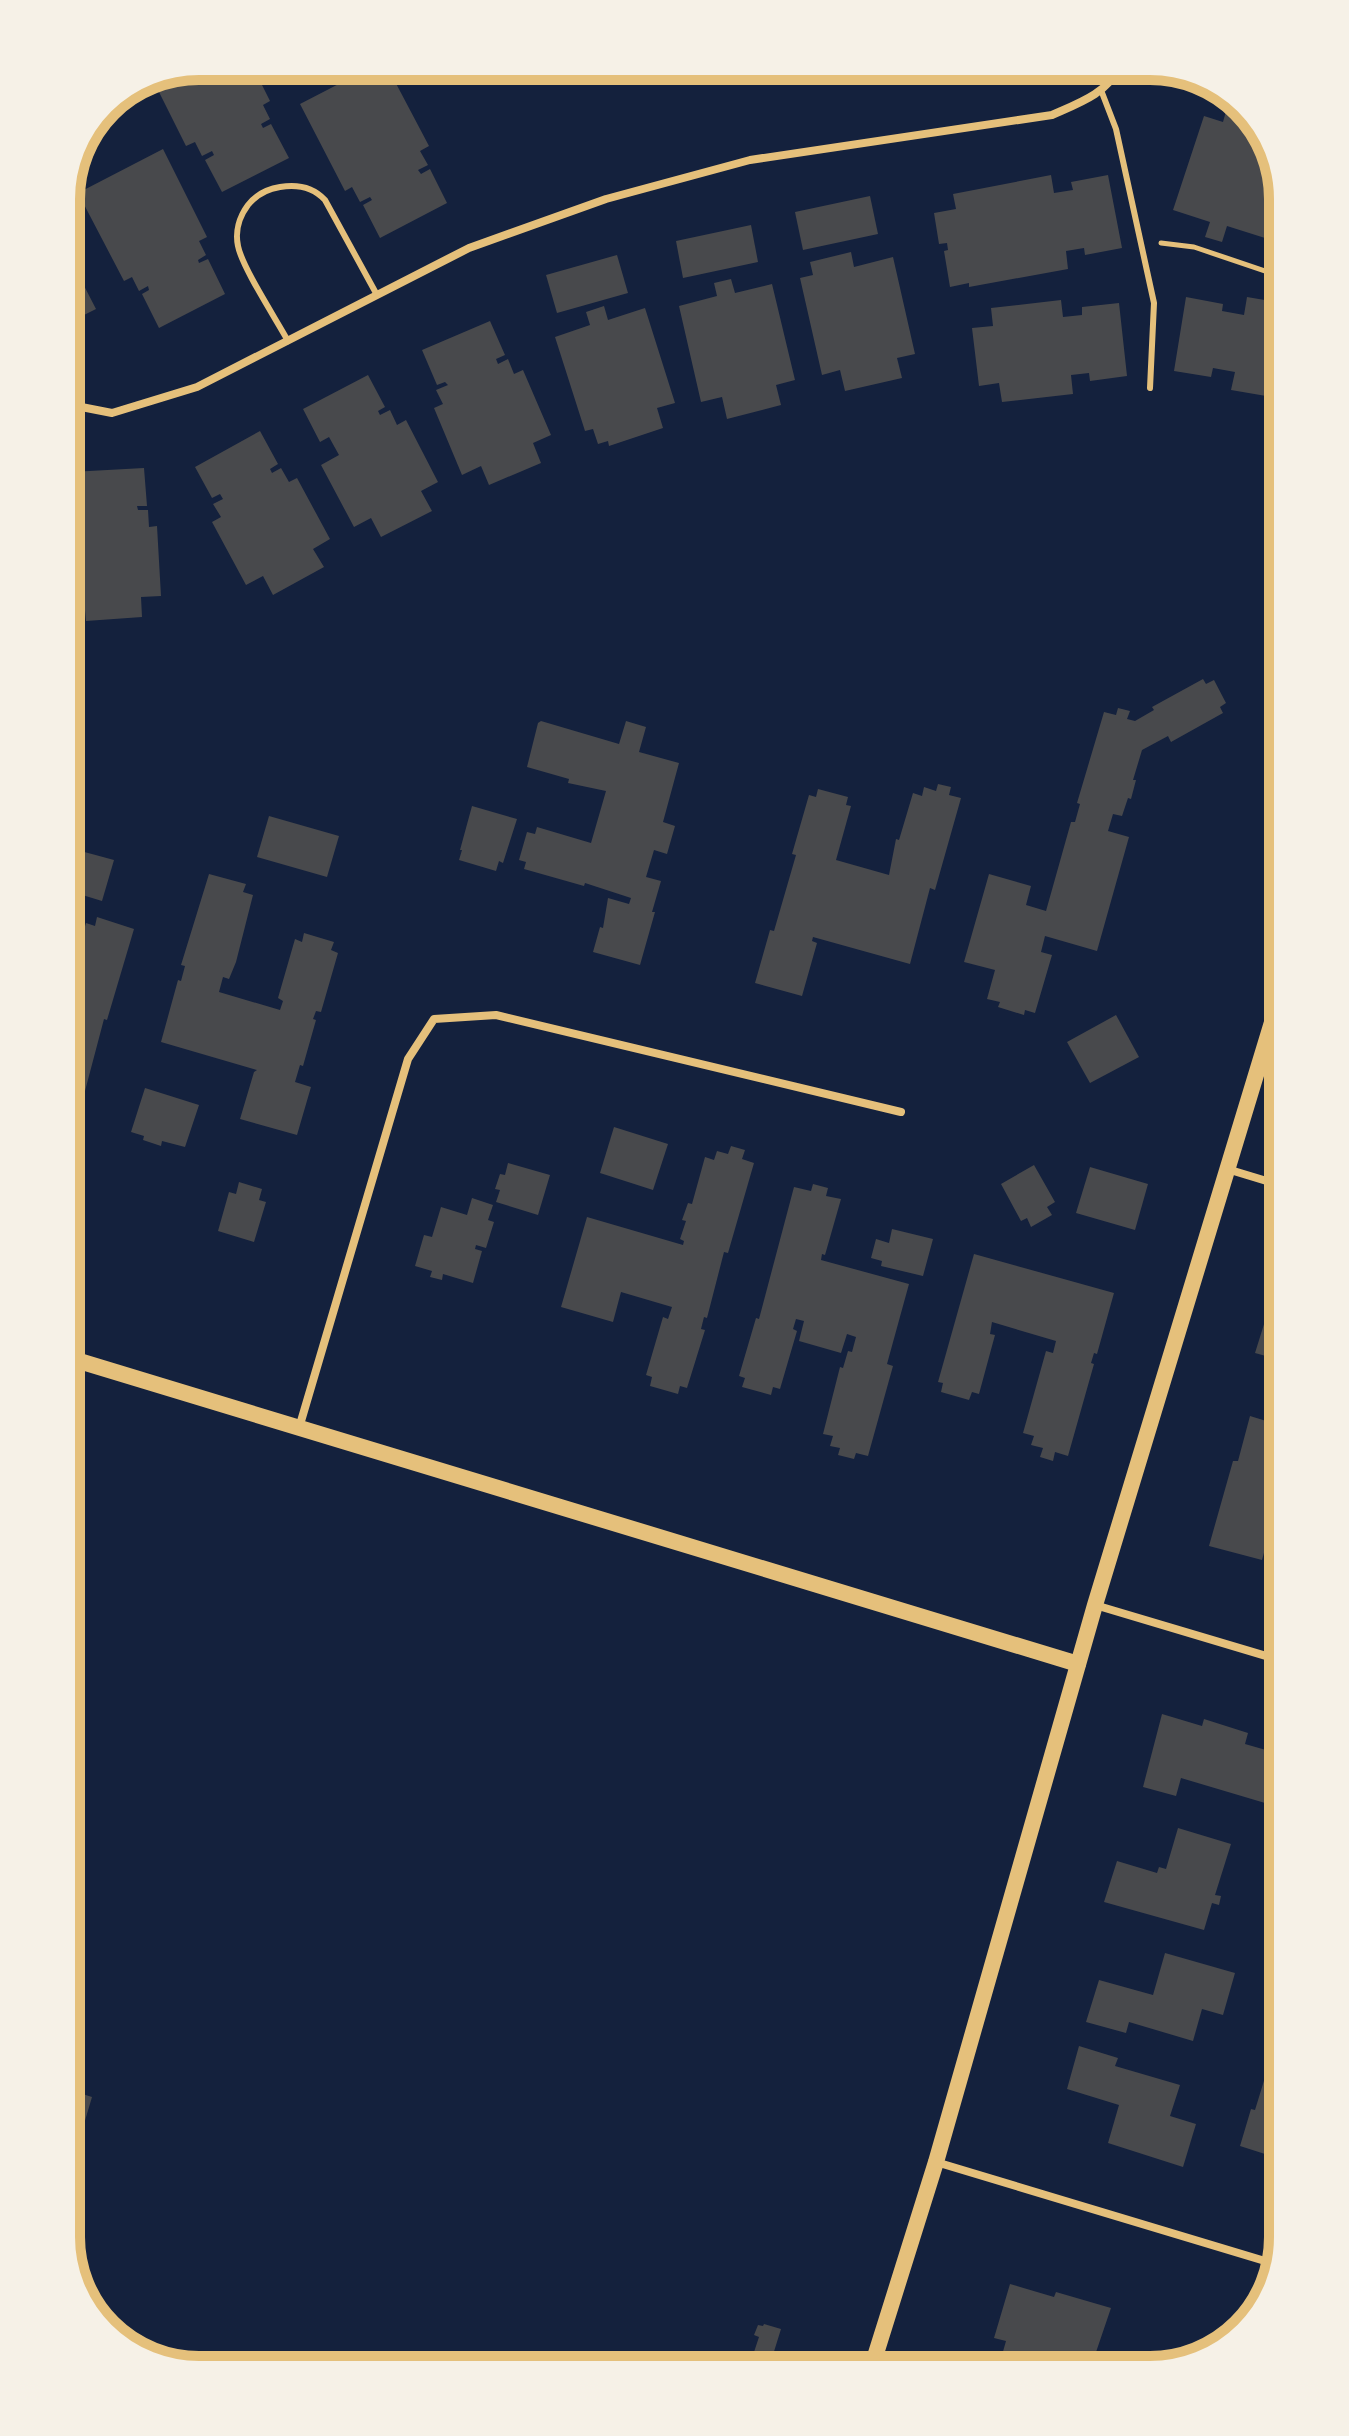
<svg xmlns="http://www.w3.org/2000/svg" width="1349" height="2436" font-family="Inter,sans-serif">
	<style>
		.building { fill: #48494c }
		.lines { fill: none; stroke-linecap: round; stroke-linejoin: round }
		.path { stroke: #e5c07b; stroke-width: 5 }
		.service { stroke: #e5c07b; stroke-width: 6 }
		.minor { stroke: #e5c07b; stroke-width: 8 }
		.secondary { stroke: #e5c07b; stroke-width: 16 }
		.rim { fill: none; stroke: #e5c07b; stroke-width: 10 }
	</style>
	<rect width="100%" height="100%" fill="#14213d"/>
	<!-- building -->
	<g class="building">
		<path d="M571,72L572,81L500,85V73Z"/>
		<path d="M358,74H391L429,146L420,151L428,165L418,170L421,174L430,169L447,203L380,238L363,205L372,200L370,197L360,202L352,187L345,191L300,104Z"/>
		<path d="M257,75L270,101L263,105L270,119L261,124L263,128L271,124L289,158L222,192L205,160L214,155L212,151L202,156L195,142L186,146L151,76Z"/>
		<path d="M1219,89L1231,93L1273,148L1281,188L1265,238L1227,226L1222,242L1205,237L1210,222L1173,210L1204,116L1223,122L1228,104L1215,100Z"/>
		<path d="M163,149L207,237L199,241L206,255L198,260L199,263L208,259L225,294L159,328L142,294L149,290L148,286L139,291L132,277L124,281L78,193Z"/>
		<path d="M1051,175L1054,193L1073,190L1071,182L1108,175L1122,248L1085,255L1084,248L1066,251L1068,269L969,287V283L950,287L944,251L948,250L947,243L939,244L934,213L956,209L953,194Z"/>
		<path d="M870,196L878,234L803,250L795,212Z"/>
		<path d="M751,225L758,262L683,278L676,241Z"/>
		<path d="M66,229L78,252L66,258Z"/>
		<path d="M851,252L854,267L893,257L915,354L897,358L902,378L845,391L840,370L822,375L800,278L813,275L810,262Z"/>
		<path d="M617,255L628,293L557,313L546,275Z"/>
		<path d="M66,271L71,280L79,276L96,309L66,324Z"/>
		<path d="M731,279L735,293L772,284L795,380L776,385L781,405L727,419L722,397L701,402L679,306L717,296L714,283Z"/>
		<path d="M1186,297L1223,304L1222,311L1244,315L1247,297L1283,303V399L1231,390L1235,372L1213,368L1211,377L1174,371Z"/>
		<path d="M1061,300L1063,317L1082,315V307L1119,303L1127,376L1090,381L1089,373L1071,375L1073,394L1002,402L999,383L979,386L972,328L993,326L991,308Z"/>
		<path d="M604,306L608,320L645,308L675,403L657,408L663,428L609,446L608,441L598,444L593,429L585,431L555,337L590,325L586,312Z"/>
		<path d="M490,321L505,355L496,359L498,364L508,359L514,374L523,370L551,435L533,443L541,463L489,485L481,466L462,475L434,408L443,404L436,390L448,385L445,382L437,385L422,350Z"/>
		<path d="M368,375L385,407L378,411L380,415L390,410L397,425L406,420L438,482L421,491L432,511L381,537L371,518L354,527L321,465L339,455L329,437L320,442L303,409Z"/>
		<path d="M260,431L278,464L270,469L272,473L281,468L289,482L297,478L330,539L313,549L324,567L273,595L263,576L246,585L212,522L221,517L213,504L223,499L220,494L212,498L195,467Z"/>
		<path d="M144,468L147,506H137L138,510H148L149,527L157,526L161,596L141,597L142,617L86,621L84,600L66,602V529H71V514L83,513V508H73L71,472Z"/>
		<path d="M1203,679L1206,684L1214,680L1226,703L1220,707L1223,713L1171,742L1168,736L1142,750L1133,780H1136L1131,799L1128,798L1122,816L1113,814L1108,831L1129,837L1097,951L1045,936L1041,952L1052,955L1035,1013L1025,1010L1024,1015L998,1007L1000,1002L987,999L995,970L964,962L989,874L1031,886L1026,905L1046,911L1071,822H1075L1080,804L1077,803L1104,712L1116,715L1118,708L1130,711L1127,719L1135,721L1154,710L1152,707Z"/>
		<path d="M541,721L619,744L626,721L646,727L639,752L679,763L663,822L675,826L667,854L654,850L646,877L661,881L652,912H655L640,965L593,952L600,927L603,928L608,898L629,904L631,898L585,883L584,886L524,869L526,862L519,860L527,832L535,834L537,827L591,843L606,791L568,783L569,779L527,767L538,723Z"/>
		<path d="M938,784L951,787L949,795L961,798L935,890L930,888L910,964L813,937L812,941L817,943L802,996L755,983L770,930L774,931L796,855L792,854L809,795L816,797L818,789L848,797L846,805L851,806L836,860L889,875L896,839L899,840L913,793L922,796L924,787L936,791Z"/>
		<path d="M472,806L517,819L503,863L499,861L496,871L459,860L462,850H460Z"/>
		<path d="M269,816L339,836L327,877L257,857Z"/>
		<path d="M66,847L114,860L102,901L66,890Z"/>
		<path d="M209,874L246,884L243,892L253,895L236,962L229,979L223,977L219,992L280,1010L283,1001L278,998L295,939L302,942L304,933L334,942L331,950L338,953L321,1012L316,1011L313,1019L316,1020L303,1066L300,1065L295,1082L311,1087L297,1135L240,1119L254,1072L257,1070L161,1042L178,980L181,981L185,966L181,965Z"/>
		<path d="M97,917L134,929L107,1020L104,1019L85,1091L66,1085V976L68,968L72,969L86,923L95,926Z"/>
		<path d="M1116,1015L1139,1057L1090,1083L1067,1042Z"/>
		<path d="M145,1088L199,1105L185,1147L162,1141L161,1146L143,1140L144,1136L131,1132Z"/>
		<path d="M614,1127L668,1144L653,1190L600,1173Z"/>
		<path d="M66,1135L82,1140L67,1193H66Z"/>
		<path d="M731,1146L745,1150L742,1159L754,1163L728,1253L724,1252L707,1318L704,1317L701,1329L705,1330L687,1388L680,1386L678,1394L650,1386L652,1377L646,1375L663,1317L668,1319L672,1307L621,1292L613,1322L561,1307L587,1217L683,1245L684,1241L680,1239L686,1221L682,1220L688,1203L692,1204L705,1157L714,1160L717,1151L728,1154Z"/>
		<path d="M508,1163L550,1175L538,1215L496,1202L500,1190L495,1189L500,1174L505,1175Z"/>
		<path d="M1034,1165L1055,1202L1047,1207L1052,1215L1031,1227L1027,1218L1021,1221L1001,1184Z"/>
		<path d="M1090,1167L1148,1184L1135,1230L1076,1213Z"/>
		<path d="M239,1182L262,1189L259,1200L266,1202L254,1242L218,1231L229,1192L236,1194Z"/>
		<path d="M813,1184L828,1188L826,1196L841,1199L825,1255L822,1254L821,1260L909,1284L887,1364L893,1366L868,1456L856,1453L854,1459L838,1455L840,1448L830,1446L833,1436L823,1434L840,1367L843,1368L848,1351L852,1352L856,1337L847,1334L841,1353L799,1341L804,1321L796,1319L793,1329L797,1331L780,1389L773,1387L771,1395L742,1387L745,1378L739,1376L756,1318L759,1319L794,1187L811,1191Z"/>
		<path d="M472,1198L493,1205L488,1220L494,1222L486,1248L476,1245L475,1249L482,1251L473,1283L443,1274L442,1280L430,1277L432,1271L415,1266L424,1235L432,1237L441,1207L467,1215Z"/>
		<path d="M892,1229L933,1239L923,1276L881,1266L882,1261L871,1258L876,1239L889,1243Z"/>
		<path d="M974,1254L1114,1293L1097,1354L1094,1353L1091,1363L1094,1364L1068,1456L1055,1452L1053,1461L1040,1457L1043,1448L1031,1445L1034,1436L1023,1433L1046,1351L1053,1353L1056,1341L992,1322L990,1334L995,1335L979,1394L972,1392L969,1400L941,1392L943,1383L938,1382Z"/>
		<path d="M1270,1305L1283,1309V1361L1255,1353Z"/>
		<path d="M1250,1416L1283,1426V1484L1262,1560L1209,1546L1233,1461H1238Z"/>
		<path d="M1162,1714L1202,1726L1204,1719L1248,1733L1245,1744L1280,1754L1265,1803L1181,1778L1176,1796L1143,1787Z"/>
		<path d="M1178,1828L1231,1844L1215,1895L1221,1896L1219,1905L1212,1903L1204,1930L1104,1902L1117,1861L1157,1873L1159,1867L1166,1869Z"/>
		<path d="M1165,1953L1235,1973L1223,2015L1202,2009L1193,2041L1129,2022L1126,2033L1086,2022L1099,1980L1153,1995Z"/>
		<path d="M1079,2046L1118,2058L1115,2066L1180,2085L1170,2116L1196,2124L1183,2167L1108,2143L1119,2105L1067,2089Z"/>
		<path d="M1274,2048L1283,2051L1281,2159L1240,2146L1251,2109L1255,2110Z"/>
		<path d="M73,2091L92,2097L84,2124L66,2119Z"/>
		<path d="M1010,2284L1054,2297L1056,2292L1111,2308L1093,2361L1000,2362L1006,2341L994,2338Z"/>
		<path d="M764,2324L781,2329L772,2358L754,2352L759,2337L754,2335L758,2325L763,2326Z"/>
	</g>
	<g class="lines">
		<!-- path -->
		<g class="path">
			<path d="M1161,243L1194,247L1283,277"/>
			<path d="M1266,270L1283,206"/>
		</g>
		<!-- service -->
		<g class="service">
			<path d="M1101,90L1116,129L1154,303L1150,388"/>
			<path d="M288,341C276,319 242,267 238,246C235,232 239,217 248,205C256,195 267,189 280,187C298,184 313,187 325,200L377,295"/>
		</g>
		<!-- minor -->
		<g class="minor">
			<path d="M66,404L112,413L197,387L469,248L606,199L750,160L1052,115C1079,103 1106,94 1120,67"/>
			<path d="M1227,1169L1283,1186"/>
			<path d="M299,1428L408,1059L434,1019L496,1015L901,1112"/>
			<path d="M1095,1605L1283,1661"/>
			<path d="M936,2162L1275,2264"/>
		</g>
		<!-- secondary -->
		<g class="secondary">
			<path d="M66,1357L1078,1664"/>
			<path d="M873,2363L936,2162L1095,1605L1283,986"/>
		</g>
	</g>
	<!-- crop -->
	<path d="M0 0H1349V2436H0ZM199 80H1150A119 119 0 0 1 1269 199V2237A119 119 0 0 1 1150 2356H199A119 119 0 0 1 80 2237V199A119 119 0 0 1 199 80Z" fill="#f6f1e7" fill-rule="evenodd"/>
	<path class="rim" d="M199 80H1150A119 119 0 0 1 1269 199V2237A119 119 0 0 1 1150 2356H199A119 119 0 0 1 80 2237V199A119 119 0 0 1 199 80Z"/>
</svg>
